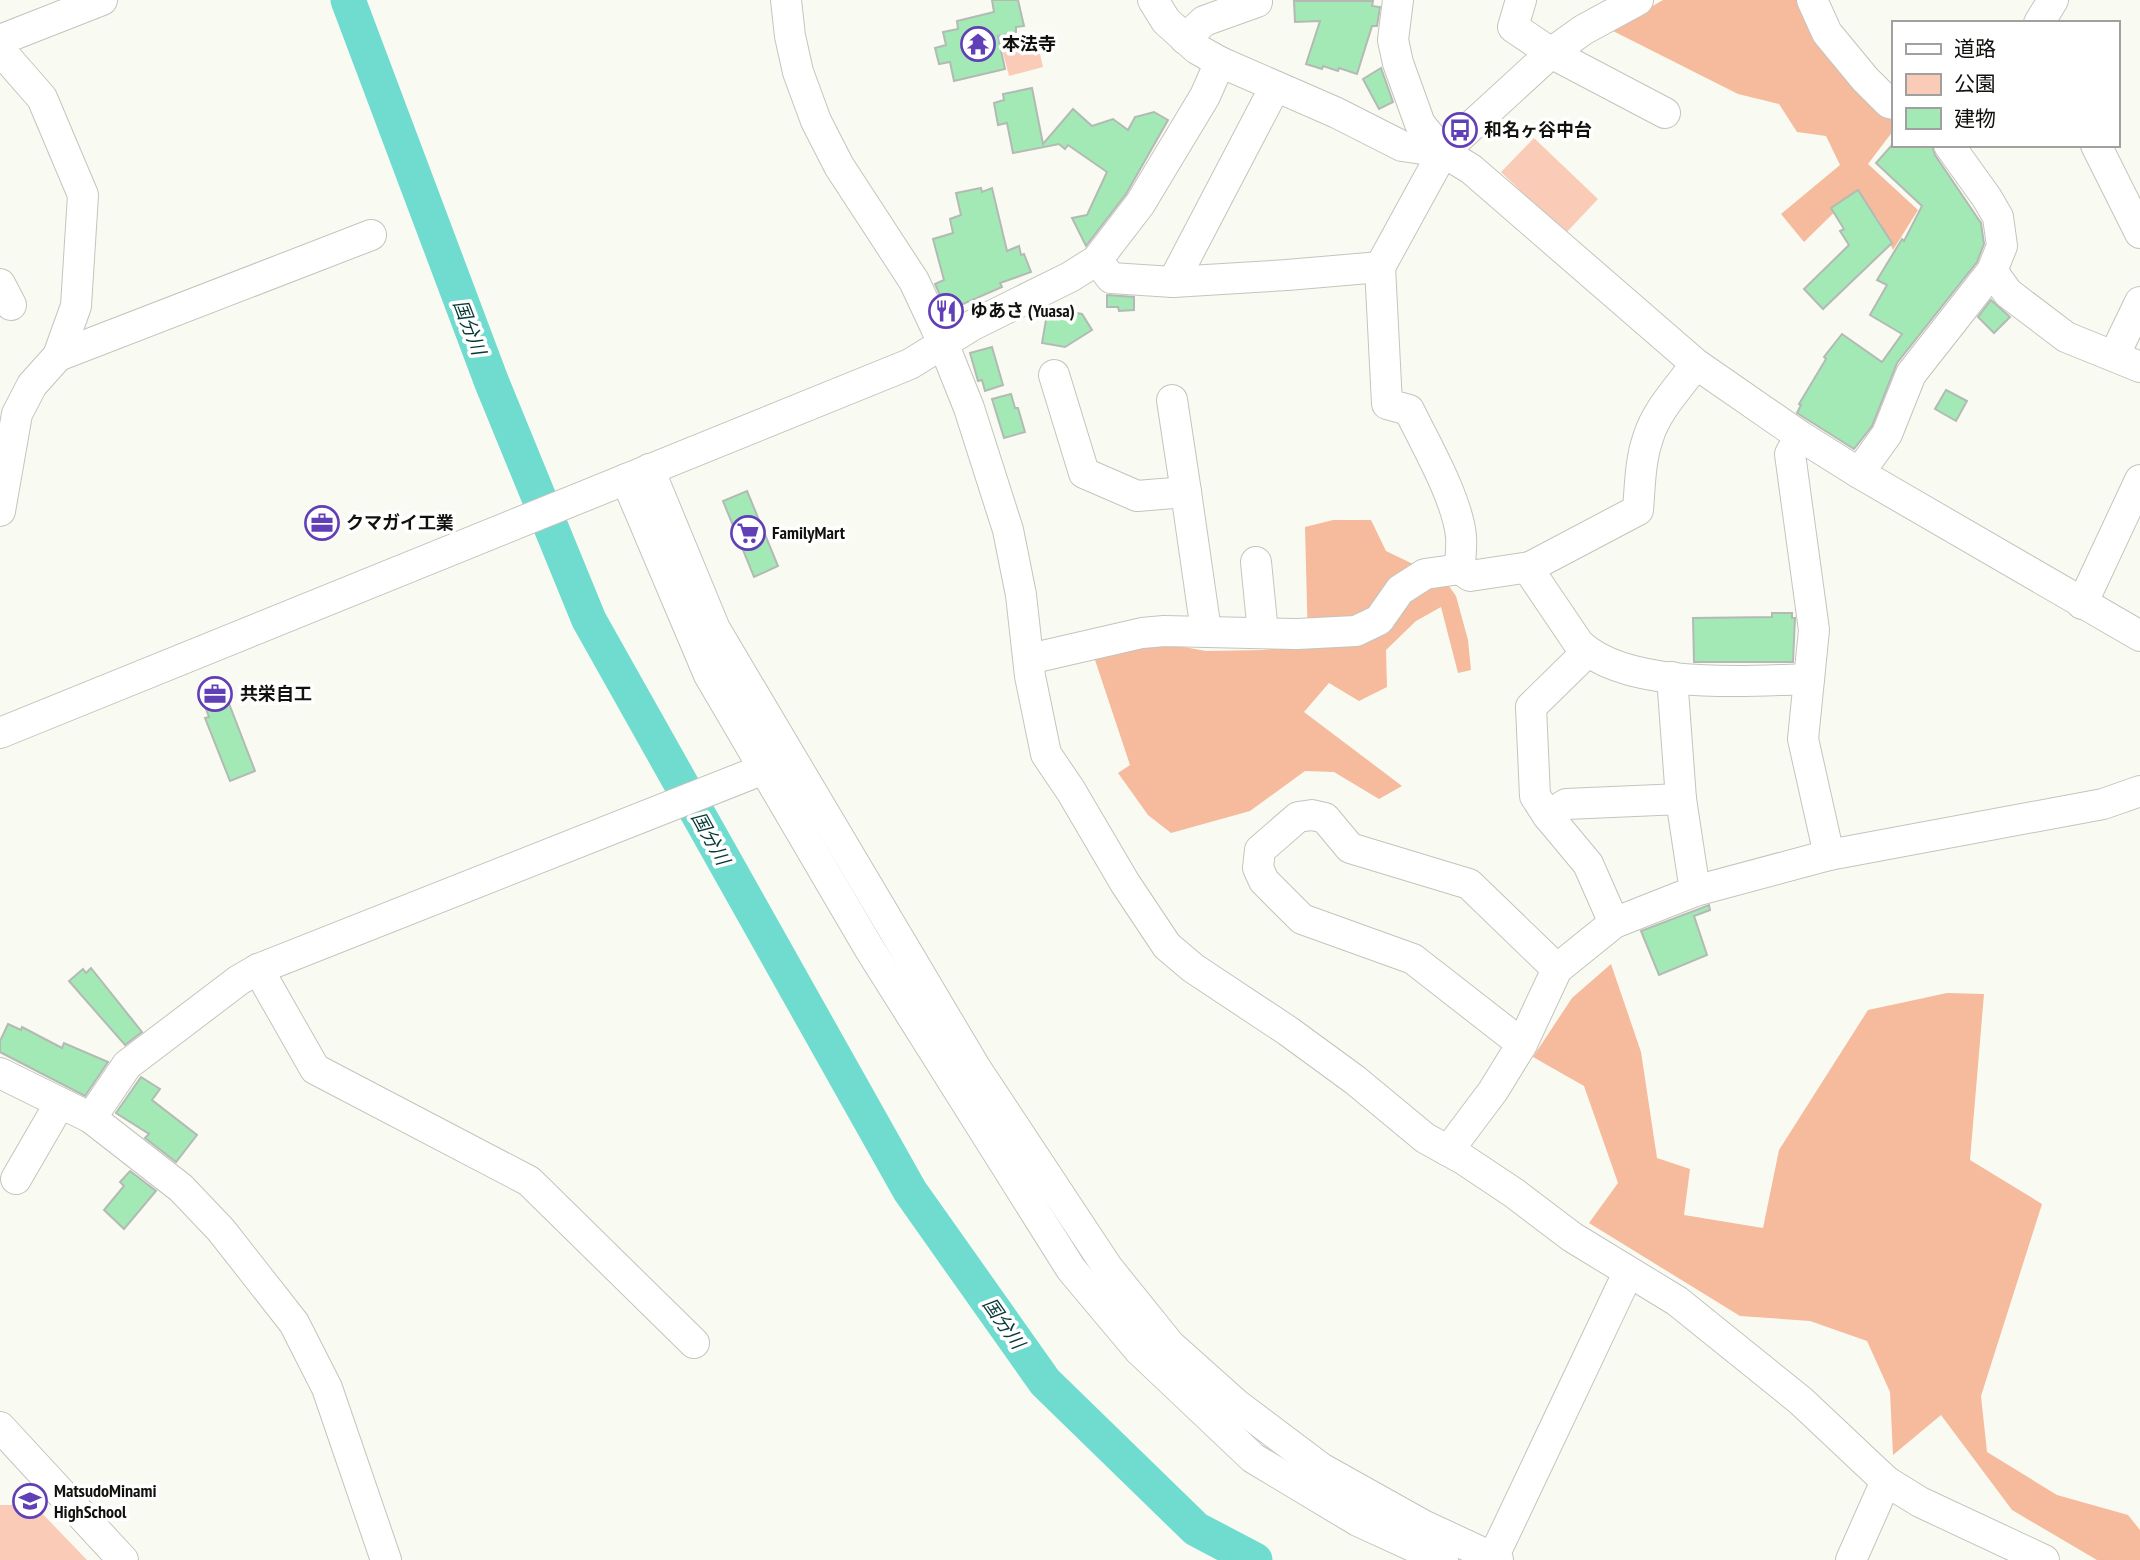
<svg xmlns="http://www.w3.org/2000/svg" width="2140" height="1560" font-family="'PT Sans Narrow','Noto Sans JP',sans-serif">
	<style>
		.green { fill: #faccb7 }
		.forest { fill: #f6ba9d }
		.lines { fill: none; stroke-linecap: round; stroke-linejoin: round }
		.river { stroke: #70dbcf; stroke-width: 35 }
		.building { fill: #a3e9b5; stroke: #b3bab4; stroke-width: 2 }
		.minor-casing { stroke: #c3c5bd; stroke-width: 32 }
		.minor { stroke: #fff; stroke-width: 30 }
		.labels { text-anchor: middle; stroke-width: 7; stroke-linejoin: round; paint-order: stroke }
		.poi-label { font-size: 18px; font-weight: bold; fill: #11110e; stroke: #fff; text-anchor: start }
		.water-label { font-size: 19px; font-style: italic; fill: #053a36; stroke: #fff }
	</style>
	<rect width="100%" height="100%" fill="#f9fbf2"/>
	<!-- green -->
	<g class="green">
		<path d="M1035,33L1043,67L1009,76L1000,41Z"/>
		<path d="M1534,138L1598,199L1565,234L1501,172Z"/>
		<path d="M0,1505H34L87,1560H0Z"/>
	</g>
	<!-- forest -->
	<g class="forest">
		<path d="M1663,0H1805L1893,111V131L1868,164L1918,210L1893,250L1878,219L1856,191L1804,242L1781,214L1840,165L1826,136L1797,132L1779,104L1738,94L1611,30Z"/>
		<path d="M1333,520H1371L1386,551L1444,579L1456,596L1468,640L1471,670L1458,673L1441,607L1416,621L1386,650L1387,687L1359,701L1329,683L1304,712L1402,786L1379,799L1334,772L1305,771L1250,811L1171,833L1148,815L1118,773L1130,765L1094,657L1151,641L1206,651L1263,650L1308,645L1305,527Z"/>
		<path d="M1611,964L1641,1052L1657,1158L1690,1169L1684,1215L1763,1228L1779,1150L1868,1010L1947,993L1984,994L1970,1160L2042,1204L1981,1396L1987,1452L2057,1495L2128,1515L2140,1530V1560H2097L2012,1510L1941,1415L1893,1455L1890,1392L1867,1341L1810,1321L1740,1316L1589,1223L1618,1183L1584,1086L1533,1057L1572,998Z"/>
	</g>
	<g class="lines">
		<!-- river -->
		<path class="river" d="M348,0L492,383L589,620L910,1191L1045,1382L1196,1529L1255,1560"/>
	</g>
	<!-- building -->
	<g class="building">
		<path d="M992,0H1018L1024,26L1016,27V32L998,36L1005,69L954,81L950,62L939,64L935,48L946,45L943,32L958,29L957,21L994,12Z"/>
		<path d="M1294,1H1373L1372,6L1380,7L1377,26H1372L1357,74L1339,68L1338,71L1323,66L1322,69L1306,64L1320,21L1295,22Z"/>
		<path d="M1381,68L1393,102L1379,109L1363,79Z"/>
		<path d="M1032,88L1043,144L1073,109L1092,126L1113,119L1128,130L1135,117L1154,112L1168,120L1126,194L1086,246L1072,218L1087,215L1107,172L1068,145L1065,149L1059,144L1013,153L1007,123L998,125L994,103L1004,100L1003,94Z"/>
		<path d="M1892,145H1932L1935,155L1981,223L1984,244L1977,262L1897,363L1872,426L1854,449L1797,413L1801,405L1799,404L1826,359L1824,357L1842,334L1882,362L1902,334L1870,315L1887,285L1877,280L1902,239L1904,241L1922,206L1876,163Z"/>
		<path d="M981,188L982,192L992,188L1007,251L1019,246L1021,255L1024,254L1031,272L1000,283L1002,287L947,311L935,284L944,280L933,239L953,233L950,219L961,215L956,193Z"/>
		<path d="M1858,190L1892,243L1823,309L1804,289L1849,245L1840,231L1844,229L1831,208Z"/>
		<path d="M1107,295L1134,297V310L1119,311L1118,307H1107Z"/>
		<path d="M1991,300L2010,317L1994,333L1978,317Z"/>
		<path d="M1048,308L1082,314L1092,330L1065,347L1042,343Z"/>
		<path d="M992,347L1003,385L985,391L982,380L978,381L970,353Z"/>
		<path d="M1946,390L1967,401L1956,421L1935,409Z"/>
		<path d="M1011,394L1015,408H1018L1025,432L1004,438L992,399Z"/>
		<path d="M747,491L778,566L754,577L723,501Z"/>
		<path d="M1772,613H1792V618H1795L1793,662H1694L1693,618L1772,617Z"/>
		<path d="M223,688L255,771L230,781L205,718L209,717L201,696Z"/>
		<path d="M1709,905L1710,910L1694,916L1707,955L1659,975L1641,931Z"/>
		<path d="M91,968L142,1032L125,1045L69,981L83,969L86,973Z"/>
		<path d="M8,1024L21,1030L22,1027L62,1048L64,1043L108,1062L85,1096L0,1052V1041Z"/>
		<path d="M141,1077L160,1089L152,1100L197,1135L176,1162L145,1138L149,1134L116,1113Z"/>
		<path d="M130,1171L156,1191L124,1229L104,1210L124,1186L120,1182Z"/>
	</g>
	<g class="lines">
		<!-- minor casing -->
		<g class="minor-casing">
			<g id="minor">
				<path d="M786,0L790,36L798,72L816,121L839,166L914,281L943,343L969,408L1008,530L1021,595L1030,676L1046,754L1071,791L1125,883L1167,946L1193,968L1288,1031L1355,1080L1425,1138L1463,1159L1514,1193L1572,1237L1677,1301L1801,1401L1886,1481L1920,1502L2044,1560"/>
				<path d="M1153,0L1166,21L1197,49L1220,62L1337,113L1402,146L1443,152"/>
				<path d="M1398,0L1393,40L1398,63L1420,124L1443,152L1471,169L1696,364L1800,436L1859,473L2140,636"/>
				<path d="M1521,0L1513,27L1551,53L1665,113"/>
				<path d="M1638,0L1583,30L1551,53L1443,152L1380,267L1387,404L1409,410C1426,445 1457,498 1461,536C1462,547 1460,558 1460,569L1470,576L1530,567L1533,576L1579,644C1628,690 1745,681 1809,679"/>
				<path d="M1812,0L1827,33L1865,79L1889,103L1893,104"/>
				<path d="M2039,23L2053,0"/>
				<path d="M1185,39L1204,21L1257,2"/>
				<path d="M0,40L102,0"/>
				<path d="M0,50L42,98L83,195L76,306L58,356L32,385L17,414L0,511"/>
				<path d="M2096,145L2140,233"/>
				<path d="M1097,260L1111,278L1173,282L1287,275L1380,267"/>
				<path d="M1992,271L2008,293L2066,337L2140,367"/>
				<path d="M1173,282L1275,87"/>
				<path d="M0,284L11,305"/>
				<path d="M58,356L371,235"/>
				<path d="M2114,356L2140,302"/>
				<path d="M1054,375L1084,473L1137,496L1186,492L1172,400"/>
				<path d="M1800,436L1790,454L1814,630L1803,739L1829,855"/>
				<path d="M649,469L715,629L975,1067L1108,1268L1170,1345L1236,1404L1321,1468L1423,1525L1498,1560"/>
				<path d="M1859,473L1887,434L1911,374L1992,271L2002,246L1998,217L1987,198L1949,145"/>
				<path d="M626,479L709,675L869,948L1071,1269L1139,1350L1253,1458L1358,1521L1443,1560"/>
				<path d="M1186,492L1206,631"/>
				<path d="M1256,562L1263,633"/>
				<path d="M1530,567L1638,510C1640,486 1640,461 1648,438C1656,411 1679,387 1696,364"/>
				<path d="M2082,604L2140,480"/>
				<path d="M1587,652L1531,707L1535,796L1548,816L1588,864L1614,923"/>
				<path d="M1029,659L1142,633L1164,631L1297,634L1356,631L1379,620L1400,590L1425,574L1460,569"/>
				<path d="M1672,677L1681,799"/>
				<path d="M0,733L910,364L973,325L1070,277L1097,260L1140,204L1205,96L1220,62"/>
				<path d="M1548,816L1566,804L1681,799L1695,891"/>
				<path d="M258,969L315,1069L529,1181L694,1343"/>
				<path d="M1522,1044L1413,959L1302,919L1264,881L1258,868L1260,850L1298,817L1312,815L1325,818L1350,848L1469,884L1557,969"/>
				<path d="M0,1073L91,1118L181,1188L221,1230L294,1323L327,1388L386,1560"/>
				<path d="M91,1118L127,1065L239,980L258,969L779,763"/>
				<path d="M1448,1151L1493,1091L1522,1044L1557,969L1614,923L1695,891L1829,855L2103,804L2140,791"/>
				<path d="M16,1179L60,1103"/>
				<path d="M0,1427L123,1560"/>
				<path d="M1492,1560L1628,1273"/>
				<path d="M1851,1560L1886,1481"/>
			</g>
		</g>
		<!-- minor -->
		<use href="#minor" class="minor"/>
	</g>
	<!-- icons -->
	<defs>
		<g id="temple-ring" transform="scale(1.75)"><circle r="9.5" fill="#fff" stroke="#613fb7" stroke-width="1.5"/><path d="M0-6L5-2H3V0L6.5 2.5H4V6H1.5V3h-3V6H-4V2.5H-6.5L-3 0V-2H-5Z" fill="#613fb7"/></g>
		<g id="bus-ring" transform="scale(1.75)"><circle r="9.5" fill="#fff" stroke="#613fb7" stroke-width="1.5"/><path d="M-5-6H5V4H4V6H2V4H-2V6H-4V4H-5ZM-3.5-4V0h7V-4ZM-3.5 1.2v1.5H-2V1.2ZM2 1.2v1.5H3.5V1.2Z" fill="#613fb7"/></g>
		<g id="restaurant-ring" transform="scale(1.75)"><circle r="9.5" fill="#fff" stroke="#613fb7" stroke-width="1.5"/><path d="M-5-6h1v4h1v-4h1v4h1v-4h1v5L-1.5 .5V6h-2V.5L-5-1ZM5-6V6H3V1.5H1.5Q1.5-4 5-6Z" fill="#613fb7"/></g>
		<g id="office-ring" transform="scale(1.75)"><circle r="9.5" fill="#fff" stroke="#613fb7" stroke-width="1.5"/><path d="M-6-3h4V-5.5h4V-3h4V5H-6ZM-1-4.5V-3h2v-1.5ZM-6 0V1H6V0Z" fill="#613fb7"/></g>
		<g id="supermarket-ring" transform="scale(1.75)"><circle r="9.5" fill="#fff" stroke="#613fb7" stroke-width="1.5"/><path d="M-6-5.5h2.5l.6 2H6L4.5 2H-2.5L-4.4-4H-6ZM-1.5 3.2a1.3 1.3 0 1 0 .1 0ZM3 3.2a1.3 1.3 0 1 0 .1 0Z" fill="#613fb7"/></g>
		<g id="school-ring" transform="scale(1.75)"><circle r="9.5" fill="#fff" stroke="#613fb7" stroke-width="1.5"/><path d="M0-5L7-2L0 1L-7-2ZM-4 1L0 2.5L4 1V4Q0 6-4 4Z" fill="#613fb7"/></g>
	</defs>
	<g fill-rule="evenodd">
		<use href="#temple-ring" x="978" y="44"/>
		<use href="#bus-ring" x="1460" y="130"/>
		<use href="#restaurant-ring" x="946" y="311"/>
		<use href="#office-ring" x="322" y="523"/>
		<use href="#supermarket-ring" x="748" y="533"/>
		<use href="#office-ring" x="215" y="694"/>
		<use href="#school-ring" x="30" y="1501"/>
	</g>
	<g class="labels">
		<!-- poi labels -->
		<g class="poi-label">
			<text x="1002" y="50">本法寺</text>
			<text x="1484" y="136">和名ヶ谷中台</text>
			<text x="970" y="317">ゆあさ (Yuasa)</text>
			<text x="346" y="529">クマガイ工業</text>
			<text x="772" y="539">FamilyMart</text>
			<text x="240" y="700">共栄自工</text>
			<text x="54" y="1497">MatsudoMinami<tspan x="54" dy="21">HighSchool</tspan></text>
		</g>
		<!-- water labels -->
		<g class="water-label">
			<text transform="translate(470 327) rotate(69)" y="7">国分川</text>
			<text transform="translate(711 838) rotate(61)" y="7">国分川</text>
			<text transform="translate(1004 1323) rotate(55)" y="7">国分川</text>
		</g>
	</g>
	<!-- legend -->
	<rect x="1892" y="21" width="228" height="126" fill="#ffffff" stroke="#a0a09f" stroke-width="2"/>
	<rect x="1906" y="44" width="35" height="10" fill="#ffffff" stroke="#a0a09f" stroke-width="2"/>
	<text x="1954" y="56" font-size="21" fill="#11110e">道路</text>
	<rect x="1906" y="74" width="35" height="21" fill="#faccb7" stroke="#a0a09f" stroke-width="2"/>
	<text x="1954" y="91" font-size="21" fill="#11110e">公園</text>
	<rect x="1906" y="108" width="35" height="21" fill="#a3e9b5" stroke="#a0a09f" stroke-width="2"/>
	<text x="1954" y="126" font-size="21" fill="#11110e">建物</text>
</svg>
